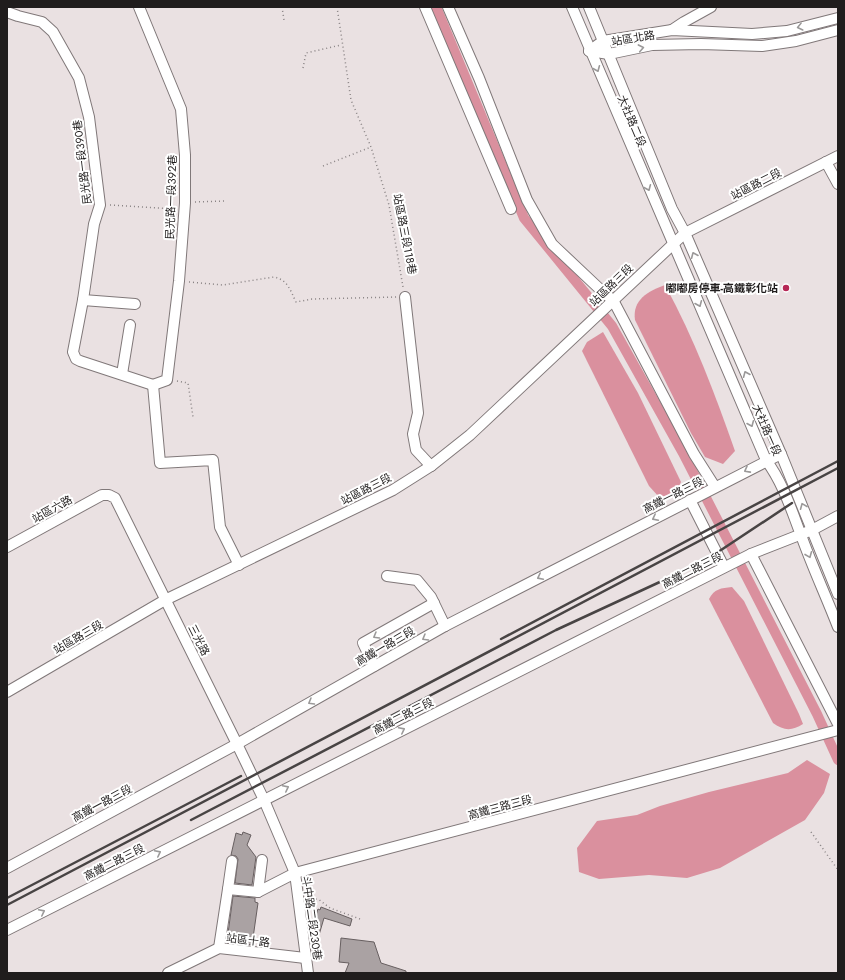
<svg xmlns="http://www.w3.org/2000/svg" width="845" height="980" font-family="Jost,'Noto Sans TC',sans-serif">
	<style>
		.water { fill: #da909e }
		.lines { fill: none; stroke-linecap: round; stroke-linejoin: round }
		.canal { stroke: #da909e; stroke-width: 10 }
		.building { fill: #aaa2a3; stroke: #675f60 }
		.minor-casing { stroke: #807879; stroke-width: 12 }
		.path { stroke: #898384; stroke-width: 1.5; stroke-dasharray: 1 3; stroke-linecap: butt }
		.minor { stroke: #fff; stroke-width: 10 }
		.rail { stroke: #484444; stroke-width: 2.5 }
		.oneway { stroke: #9b9999 }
		.poi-dot { fill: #b62756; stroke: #fff; stroke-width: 1.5 }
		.labels { text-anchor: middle; stroke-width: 4; stroke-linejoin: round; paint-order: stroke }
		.street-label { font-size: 11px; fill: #201d1d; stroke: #fff }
		.poi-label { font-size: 11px; font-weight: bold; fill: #201d1d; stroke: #fff; text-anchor: end }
	</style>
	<rect width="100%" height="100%" fill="#eae1e2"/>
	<!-- water -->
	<g class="water">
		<path d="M665,285C694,338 715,394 735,451L723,464L705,457L691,433L635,320C632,300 648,291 665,285Z"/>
		<path d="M603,332L638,393L681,482L675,494L659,497L649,486L582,351L587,342Z"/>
		<path d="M732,587L744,601L799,714L803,724C792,731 784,731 773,723L709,599C714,589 721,588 732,587Z"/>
		<path d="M807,760L830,774L824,793L805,820L720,868L687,878L649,875L599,879L579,872L577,848L597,821L637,815L660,806L709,792L788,773Z"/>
	</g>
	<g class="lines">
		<!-- canal -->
		<path class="canal" d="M436,7L524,218L612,326L683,453L817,714L838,760"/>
	</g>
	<!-- building -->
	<g class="building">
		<path d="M243,832L251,835L247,845L256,857L252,885L235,883L238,859L236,856L231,855L236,833L242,835Z"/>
		<path d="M233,896L255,898V902L258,903L252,945L227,941Z"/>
		<path d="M321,907L352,919L350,926L324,918L319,935L310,932L318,909L320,910Z"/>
		<path d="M341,938L374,942L381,963L406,971V973H345L349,963L339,962Z"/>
		<path d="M312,951H323V958H315Z"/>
	</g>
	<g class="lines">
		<!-- minor casing -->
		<g class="minor-casing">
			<g id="minor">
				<path d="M139,7L181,109L185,155V203L179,281L167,380L153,385"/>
				<path d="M425,7L511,209"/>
				<path d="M448,7L479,78L527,200L552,244L605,294L613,300L694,454L715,487"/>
				<path d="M572,7L766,460C783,483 791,509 801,535C812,566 826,596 838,627"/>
				<path d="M589,7L672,209L685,233L781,454L838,594"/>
				<path d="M7,12L18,16L42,22L53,32L79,78L89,117L100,205L94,224L83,300L73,352L76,359L80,361L153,385"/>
				<path d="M672,30L684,22L711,7"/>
				<path d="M589,51L603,41L672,30L752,34L787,31L838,18"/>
				<path d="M589,51L609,54L652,45L701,44L762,46L796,41L838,30"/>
				<path d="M826,162L838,184"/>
				<path d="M405,297L418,413L413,434L416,450L431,466"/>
				<path d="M83,300L135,304"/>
				<path d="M122,374L130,325"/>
				<path d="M153,385L160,463L213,460L220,527L239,565"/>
				<path d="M690,500L724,567"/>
				<path d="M7,547L102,495H109L115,498L237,744L264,800L295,873L308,973"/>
				<path d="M751,554L838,724"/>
				<path d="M387,576L417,580L431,597L445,626"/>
				<path d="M374,666L363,643L434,603"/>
				<path d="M7,692L165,600L393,490L431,466L470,435L685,233L838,156"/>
				<path d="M7,868L237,744L445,626L781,454"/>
				<path d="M228,889L232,861"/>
				<path d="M258,892L262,860"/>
				<path d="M7,930L751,554L812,530L838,516"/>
				<path d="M219,948L228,889L258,892L295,873L838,730"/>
				<path d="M168,973L219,948L305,958"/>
			</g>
		</g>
		<!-- path -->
		<g class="path">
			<path d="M282,7L284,20"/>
			<path d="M337,7L351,100L371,147L389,205L403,287"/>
			<path d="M303,68L306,53L341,45"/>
			<path d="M323,166L371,147"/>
			<path d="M195,202L226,201"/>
			<path d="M110,205L174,209"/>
			<path d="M189,282L223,285L274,277C288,280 290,290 296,302L312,299L397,297"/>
			<path d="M177,381L188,383L193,417"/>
			<path d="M811,832L838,870"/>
			<path d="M308,900L318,899L330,908L360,919"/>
		</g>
		<!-- minor -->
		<use href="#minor" class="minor"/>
		<!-- rail -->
		<g class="rail">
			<path d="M501,639L838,461"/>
			<path d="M191,820L556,630L703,562L792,503"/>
			<path d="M7,898L241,776"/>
			<path d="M7,905L838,468"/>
		</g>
	</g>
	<!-- one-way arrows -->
	<defs><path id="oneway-chevron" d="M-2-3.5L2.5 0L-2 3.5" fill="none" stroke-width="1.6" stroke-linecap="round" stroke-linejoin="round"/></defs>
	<g class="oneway">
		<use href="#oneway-chevron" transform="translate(800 27) rotate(166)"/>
		<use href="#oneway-chevron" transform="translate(641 48) rotate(-11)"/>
		<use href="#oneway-chevron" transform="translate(597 69) rotate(67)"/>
		<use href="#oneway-chevron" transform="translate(648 188) rotate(67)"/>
		<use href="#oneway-chevron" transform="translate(694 255) rotate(-113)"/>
		<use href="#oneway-chevron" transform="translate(699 304) rotate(67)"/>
		<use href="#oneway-chevron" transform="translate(746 374) rotate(-113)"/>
		<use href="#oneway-chevron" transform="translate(751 424) rotate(67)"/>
		<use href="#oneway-chevron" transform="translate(747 470) rotate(152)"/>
		<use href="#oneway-chevron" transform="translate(803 506) rotate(-112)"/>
		<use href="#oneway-chevron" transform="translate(655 518) rotate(153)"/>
		<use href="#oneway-chevron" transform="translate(809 555) rotate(68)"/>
		<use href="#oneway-chevron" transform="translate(540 577) rotate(153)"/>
		<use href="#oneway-chevron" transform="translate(376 636) rotate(150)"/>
		<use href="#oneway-chevron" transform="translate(425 638) rotate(150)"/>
		<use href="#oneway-chevron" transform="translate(311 702) rotate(150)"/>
		<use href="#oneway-chevron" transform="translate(402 730) rotate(-27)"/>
		<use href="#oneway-chevron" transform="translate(286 788) rotate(-27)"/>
		<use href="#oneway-chevron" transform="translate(158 853) rotate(-27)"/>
		<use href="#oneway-chevron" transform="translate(42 912) rotate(-27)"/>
	</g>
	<!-- markers -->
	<circle class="poi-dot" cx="786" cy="288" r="4"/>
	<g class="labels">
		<!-- street labels -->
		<g class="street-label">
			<text transform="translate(633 38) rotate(-9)" y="4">站區北路</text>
			<text transform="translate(632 121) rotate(67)" y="4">大社路二段</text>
			<text transform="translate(82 162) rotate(-97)" y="4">民光路一段390巷</text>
			<text transform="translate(756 184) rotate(-27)" y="4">站區路二段</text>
			<text transform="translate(171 197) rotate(-88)" y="4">民光路一段392巷</text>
			<text transform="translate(405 234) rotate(79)" y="4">站區路三段118巷</text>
			<text transform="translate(611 285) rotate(-44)" y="4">站區路三段</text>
			<text transform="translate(767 430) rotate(66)" y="4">大社路一段</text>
			<text transform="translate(366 489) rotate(-27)" y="4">站區路三段</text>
			<text transform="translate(673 495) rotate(-27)" y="4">高鐵一路三段</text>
			<text transform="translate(52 509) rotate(-29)" y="4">站區六路</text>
			<text transform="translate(692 570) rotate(-27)" y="4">高鐵二路三段</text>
			<text transform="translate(78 637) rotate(-30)" y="4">站區路三段</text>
			<text transform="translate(199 640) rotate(63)" y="4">三光路</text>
			<text transform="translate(385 646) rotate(-30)" y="4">高鐵一路三段</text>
			<text transform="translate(403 716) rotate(-27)" y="4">高鐵二路三段</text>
			<text transform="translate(102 803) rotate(-28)" y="4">高鐵一路三段</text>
			<text transform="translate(500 807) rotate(-15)" y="4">高鐵三路三段</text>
			<text transform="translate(114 862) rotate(-27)" y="4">高鐵二路三段</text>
			<text transform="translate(312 918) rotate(82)" y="4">斗中路二段230巷</text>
			<text transform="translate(248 940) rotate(7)" y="4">站區十路</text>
		</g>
		<!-- poi labels -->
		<g class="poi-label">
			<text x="778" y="292">嘟嘟房停車-高鐵彰化站</text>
		</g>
	</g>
	<!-- border -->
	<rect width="845" height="980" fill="none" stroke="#201d1d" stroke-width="16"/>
</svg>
